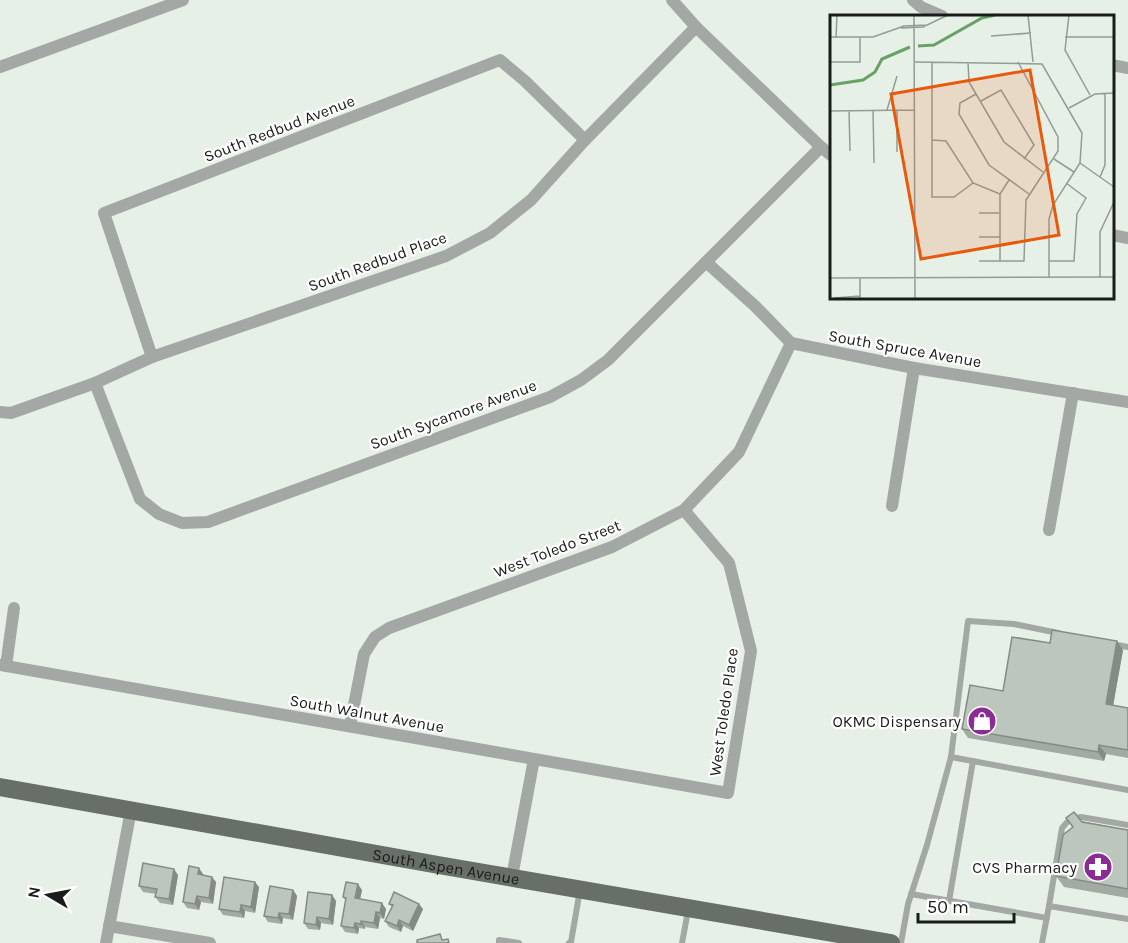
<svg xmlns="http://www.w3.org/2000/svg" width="1128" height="943" font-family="Karla,sans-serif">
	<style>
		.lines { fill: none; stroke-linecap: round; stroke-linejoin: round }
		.service { stroke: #a4a8a4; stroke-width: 6 }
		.minor { stroke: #a4a8a4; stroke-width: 12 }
		.primary { stroke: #686f68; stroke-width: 18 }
		.wall { fill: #a3aaa2 }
		.shaded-wall { fill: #848b84 }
		.building { fill: #bdc6bc; stroke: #848b84; stroke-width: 1.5 }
		.labels { text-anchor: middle; stroke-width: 4.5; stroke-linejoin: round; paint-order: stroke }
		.street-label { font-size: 16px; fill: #191c19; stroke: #fff }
		.poi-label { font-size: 16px; fill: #191c19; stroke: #fff; text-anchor: end }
		.inset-river { fill: none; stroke: #68a266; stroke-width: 3 }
		.inset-road { fill: none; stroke: #959b94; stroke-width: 1.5 }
		.view { fill: #e8590c; fill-opacity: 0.15; stroke: #e8590c; stroke-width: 3 }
		.inset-edge { fill: none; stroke: #191c19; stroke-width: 3 }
	</style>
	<rect width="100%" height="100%" fill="#e7f0e6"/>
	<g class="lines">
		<!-- service -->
		<g class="service">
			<path d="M1058,633L1014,624L968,621L951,757L1128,790"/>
			<path d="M1112,644L1128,647"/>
			<path d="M911,894L1047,918"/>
			<path d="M949,901L973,761"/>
			<path d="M1049,906L1062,828L1070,819L1081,817L1128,825"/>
			<path d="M499,943V940L519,943"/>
			<path d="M569,943L571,942L580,890"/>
			<path d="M682,943L688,911"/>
			<path d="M901,943L908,904L927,845L951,757"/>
			<path d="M1042,943L1049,906L1128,919"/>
		</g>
		<!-- minor -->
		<g class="minor">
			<path d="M672,0L696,27L821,147L831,155"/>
			<path d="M913,0L921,7L942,16"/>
			<path d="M1112,65L1128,68"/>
			<path d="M0,67L183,0"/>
			<path d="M1112,235L1128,238"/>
			<path d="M706,262L755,306L791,343L914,368L1128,402"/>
			<path d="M152,357L104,213L500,60L525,81L585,140"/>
			<path d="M95,383L140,499L159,514L182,523L208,522L550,397L581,380L608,360L821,147"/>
			<path d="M0,412L11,413L95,383L152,357L446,256L490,233L531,200L585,140L696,27"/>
			<path d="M892,506L914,368"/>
			<path d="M1049,530L1073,393"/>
			<path d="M0,665L728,793L751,651L729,563L684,510"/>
			<path d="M6,666L14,608"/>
			<path d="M350,726L364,654L375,637L389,628L612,547L684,510L739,452L791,343"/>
			<path d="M512,877L534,759"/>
			<path d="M109,926L210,943"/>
			<path d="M106,943L131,810"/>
		</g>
		<!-- primary -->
		<path class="primary" id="s1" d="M0,787L444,866L891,943"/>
	</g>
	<!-- wall -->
	<g class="wall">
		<path d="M1050,643L1123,650L1113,705L1128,708V758L1106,754L1104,761L968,738L962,729L1003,691Z"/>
		<path d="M1066,818L1128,830V898L1064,887L1056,876L1073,828Z"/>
		<path d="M203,874V875L216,882L213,904L201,902L199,910L187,908L183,902Z"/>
		<path d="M178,875L173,905L160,903L155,897L156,894L143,892L139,886Z"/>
		<path d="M259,887L255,913L245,911L244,918L223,915L219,909Z"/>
		<path d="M293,890L297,896L293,920L283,918L282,924L268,922L264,916Z"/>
		<path d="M362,890L360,899L386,909L384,919L380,918L378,929L365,927V929L359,928L358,934L345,932L341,926L346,901L343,897Z"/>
		<path d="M332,895L336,901L333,925L321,923L320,930L308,929L304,923Z"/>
		<path d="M389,904L423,909L413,931L403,926L401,932L389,927L385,921L392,907Z"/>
	</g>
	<!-- shaded-wall -->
	<g class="shaded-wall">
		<path d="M1117,641L1123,650L1112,712L1106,704Z"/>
		<path d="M1099,745L1106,754L1104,761L1098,752Z"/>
		<path d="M199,868L203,874L202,880L198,874Z"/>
		<path d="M174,869L178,875L173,905L169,899Z"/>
		<path d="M212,877L216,882L213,904L209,898Z"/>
		<path d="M255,882L259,887L255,913L251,907Z"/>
		<path d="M358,884L362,890L359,904L355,898Z"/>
		<path d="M293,890L297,896L293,920L289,914Z"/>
		<path d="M332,895L336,901L333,925L329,919Z"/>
		<path d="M197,896L201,902L199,910L195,904Z"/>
		<path d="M382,903L386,909L384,919L380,913Z"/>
		<path d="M419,904L423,909L413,931L409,925Z"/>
		<path d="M241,905L245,911L244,918L240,912Z"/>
		<path d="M376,912L380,918L378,929L374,923Z"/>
		<path d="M279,913L283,918L282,924L278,918Z"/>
		<path d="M317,917L321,923L320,930L316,925Z"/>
		<path d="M399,920L403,926L401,932L397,926Z"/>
		<path d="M361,921L365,927V929L361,924Z"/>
		<path d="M355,923L359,928L358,934L354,928Z"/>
	</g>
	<!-- building -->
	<g class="building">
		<path d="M1052,630L1117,641L1106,704L1128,708V750L1099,745L1098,752L962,729L970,685L1003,691L1012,637L1050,643Z"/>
		<path d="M1074,812L1082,822L1128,830V889L1056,876L1063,835L1073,827L1066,818Z"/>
		<path d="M143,863L174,869L169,899L155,897L157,889L139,886Z"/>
		<path d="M189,866L199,868L198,874L212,877L209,898L197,896L195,904L183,902Z"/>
		<path d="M224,877L255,882L251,907L241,905L240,912L219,909Z"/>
		<path d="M346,882L358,884L355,898L382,903L380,913L376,912L374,923L361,921V924L355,923L354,928L341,926L346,898L343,897Z"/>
		<path d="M270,886L293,890L289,914L279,913L278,918L264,916Z"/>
		<path d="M308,892L332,895L329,919L317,917L316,925L304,923Z"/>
		<path d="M394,892L419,904L409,925L399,920L397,926L385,921L393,905L389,904Z"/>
		<path d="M440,934L442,940L448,939L449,943H417V940Z"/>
	</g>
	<!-- icons -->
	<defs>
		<g id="shop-disc" transform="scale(1.5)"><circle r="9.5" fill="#8b2c95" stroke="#fff"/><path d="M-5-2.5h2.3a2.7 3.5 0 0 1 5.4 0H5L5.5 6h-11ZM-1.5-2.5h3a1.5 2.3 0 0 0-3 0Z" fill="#fff"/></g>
		<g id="pharmacy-disc" transform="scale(1.5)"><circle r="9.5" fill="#8b2c95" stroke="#fff"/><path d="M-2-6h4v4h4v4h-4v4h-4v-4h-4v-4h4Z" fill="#fff"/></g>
	</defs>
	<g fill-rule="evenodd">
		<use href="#shop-disc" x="982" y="721"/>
		<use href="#pharmacy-disc" x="1098" y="867"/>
	</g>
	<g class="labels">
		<!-- street labels -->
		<g class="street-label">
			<text transform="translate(279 128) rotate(-21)" y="6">South Redbud Avenue</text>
			<text transform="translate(377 261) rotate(-20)" y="6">South Redbud Place</text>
			<text transform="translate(905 348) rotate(10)" y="6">South Spruce Avenue</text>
			<text transform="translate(453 414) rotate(-20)" y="6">South Sycamore Avenue</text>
			<text transform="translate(557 548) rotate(-21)" y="6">West Toledo Street</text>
			<text transform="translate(723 712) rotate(-82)" y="6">West Toledo Place</text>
			<text transform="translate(367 713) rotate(10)" y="6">South Walnut Avenue</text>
			<text dy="6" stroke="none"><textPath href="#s1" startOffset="453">South Aspen Avenue</textPath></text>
		</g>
		<!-- poi labels -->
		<g class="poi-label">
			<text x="961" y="727">OKMC Dispensary</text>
			<text x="1077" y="873">CVS Pharmacy</text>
		</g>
	</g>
	<!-- overview -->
	<g transform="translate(830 15)">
		<rect width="284" height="284" fill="#e7f0e6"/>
		<path class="inset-river" d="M88,31L104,30L152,3L165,0M0,70L33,65L45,57L52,44L80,32"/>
		<path class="inset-road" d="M84,0L85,283M198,0L203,47M239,0L235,35L260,80M71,13L93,12L118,0M161,21L201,18M0,22H43L74,11L98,10M235,22H284M6,23L7,0M0,47H30V23M85,47L212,49L252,118L250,148L223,190L219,204V262M102,47V182H124L143,168M138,47L139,67L174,127L213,157M146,79L130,88L129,99L159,150L199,179M151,86L171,75L204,130L194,144M239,93L265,79L284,78M19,95L20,136M43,95L44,148M57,95L67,61M67,95V137M0,96L84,95M102,125L116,126L143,168L170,179M224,144L244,157M250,148L284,172M270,162L275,150V78M149,198H169M149,222H170M149,246H194L196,185L228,136V122L188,47M170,246V179L179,165M219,246H244L247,199L256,183L236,168M270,262V217L284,187M0,263L284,262M30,263V283M4,283L30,281"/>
		<path class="view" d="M200,55L229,220L91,244L61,79Z"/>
		<rect width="284" height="284" class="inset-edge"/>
	</g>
	<!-- north arrow -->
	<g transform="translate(48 895) rotate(280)" stroke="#ffffff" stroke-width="4.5" paint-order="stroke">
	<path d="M0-4.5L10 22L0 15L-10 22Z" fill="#191c19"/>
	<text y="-9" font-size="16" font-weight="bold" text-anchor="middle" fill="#191c19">N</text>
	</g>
	<!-- scale -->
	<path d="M918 913v9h96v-9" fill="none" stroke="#191c19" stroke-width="3"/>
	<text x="927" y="913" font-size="18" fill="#191c19" stroke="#ffffff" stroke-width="4.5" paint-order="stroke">50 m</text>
</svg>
